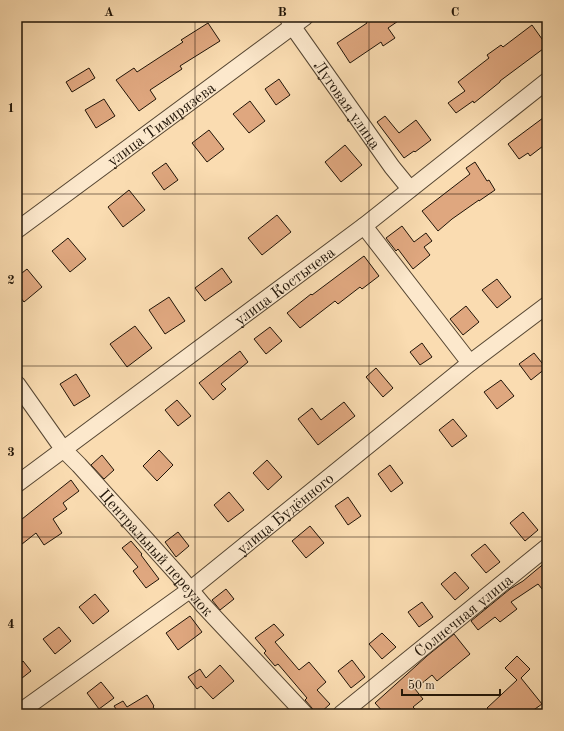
<svg xmlns="http://www.w3.org/2000/svg" width="564" height="731" font-family="'Old Standard TT',serif">
	<style>
		.building { fill: #dfa77f; stroke: #201407 }
		.lines { fill: none; stroke-linecap: round; stroke-linejoin: round }
		.minor-casing { stroke: #564632; stroke-width: 18 }
		.minor { stroke: #fce8cc; stroke-width: 16 }
		.grid { fill: none; stroke: #201407; stroke-width: 1; stroke-opacity: 0.55 }
		.labels { text-anchor: middle; stroke-width: 3; stroke-linejoin: round; paint-order: stroke }
		.street-label { font-size: 16px; fill: #201407; stroke: #fce8cc }
		.neatline { fill: none; stroke: #201407; stroke-width: 1.5 }
		.grid-label { font-size: 13px; text-anchor: middle; font-weight: bold; fill: #201407 }
	</style>
	<rect width="100%" height="100%" fill="#fadcb1"/>
	<filter id="stains"><feTurbulence type="fractalNoise" baseFrequency=".005" numOctaves="4"/><feColorMatrix values="0 0 0 0 .2 0 0 0 0 .09 0 0 0 0 .02 0 0 0 .5 -.17"/></filter>
	<radialGradient id="worn" r=".72"><stop offset=".6" stop-color="#630" stop-opacity="0"/><stop offset="1" stop-color="#630" stop-opacity=".3"/></radialGradient>
	<!-- building -->
	<g class="building">
		<path d="M363,17H404L388,28L395,38L383,46L381,42L350,63L337,43L367,23Z"/>
		<path d="M208,23L220,41L180,66L182,69L150,90L156,99L139,111L116,80L134,68L137,72L183,42L181,40Z"/>
		<path d="M532,25L547,46L500,81V82L474,103L473,101L456,113L448,103L465,91L458,82L489,58L487,55L501,45L503,47Z"/>
		<path d="M89,68L95,78L72,92L66,82Z"/>
		<path d="M279,79L290,95L276,105L265,89Z"/>
		<path d="M104,99L115,116L96,128L85,110Z"/>
		<path d="M250,101L265,121L249,133L233,114Z"/>
		<path d="M547,115V143L530,156L528,153L519,159L508,144Z"/>
		<path d="M385,116L399,133L416,120L431,140L415,152L414,151L404,158L377,122Z"/>
		<path d="M209,130L224,149L207,162L192,143Z"/>
		<path d="M345,145L362,165L341,182L325,162Z"/>
		<path d="M475,162L487,181L489,180L495,190L479,201V200L452,219L438,231L422,211L470,174L466,168Z"/>
		<path d="M166,163L178,180L164,190L152,173Z"/>
		<path d="M129,190L145,210L123,227L108,207Z"/>
		<path d="M277,215L291,232L262,255L248,238Z"/>
		<path d="M402,226L414,242L426,233L432,241L424,247L430,255L413,269L398,249L396,251L386,238Z"/>
		<path d="M68,238L86,259L70,272L52,251Z"/>
		<path d="M364,256L379,276L362,289L360,287L338,304L335,301L300,328L287,313L311,294L312,295Z"/>
		<path d="M222,268L232,282L205,301L195,288Z"/>
		<path d="M27,269L42,287L24,302L17,293V277Z"/>
		<path d="M497,279L511,297L497,308L482,290Z"/>
		<path d="M169,297L185,321L165,334L149,310Z"/>
		<path d="M466,306L479,322L463,335L450,319Z"/>
		<path d="M135,326L152,348L127,367L110,344Z"/>
		<path d="M270,327L282,341L266,354L254,339Z"/>
		<path d="M422,343L432,357L420,365L410,352Z"/>
		<path d="M240,351L248,362L221,384L226,389L213,400L199,383Z"/>
		<path d="M534,353L546,368L531,380L519,364Z"/>
		<path d="M376,368L393,388L383,397L366,377Z"/>
		<path d="M76,374L90,396L74,406L60,384Z"/>
		<path d="M501,380L514,396L497,409L484,392Z"/>
		<path d="M177,400L191,416L178,426L165,410Z"/>
		<path d="M344,402L355,416L318,445L298,419L312,408L321,420Z"/>
		<path d="M453,419L467,436L452,447L439,430Z"/>
		<path d="M159,450L173,465L157,481L143,466Z"/>
		<path d="M102,455L114,470L104,479L91,465Z"/>
		<path d="M267,460L282,477L268,490L253,473Z"/>
		<path d="M390,465L403,483L391,492L378,474Z"/>
		<path d="M71,480L79,491L63,503L67,509L53,519L62,533L44,545L36,533L17,548V523Z"/>
		<path d="M229,492L244,510L228,522L214,505Z"/>
		<path d="M348,497L361,516L348,525L335,506Z"/>
		<path d="M523,512L538,530L525,541L510,523Z"/>
		<path d="M310,526L324,543L306,558L292,541Z"/>
		<path d="M178,532L189,546L176,557L165,542Z"/>
		<path d="M131,541L142,554L141,555L159,579L146,588L133,571L138,567L122,548Z"/>
		<path d="M485,544L500,562L486,573L471,555Z"/>
		<path d="M547,561V595L538,584L511,602L517,609L500,622L495,617L478,630L471,621L510,589L523,581Z"/>
		<path d="M455,572L469,588L455,600L441,584Z"/>
		<path d="M226,589L234,599L220,610L212,600Z"/>
		<path d="M95,594L109,611L93,624L79,607Z"/>
		<path d="M422,602L433,617L419,627L408,612Z"/>
		<path d="M190,616L202,632L178,650L166,633Z"/>
		<path d="M274,624L284,635L275,642L299,670L309,662L326,682L317,690L330,704L319,714H317L314,711L312,708L305,700L307,698L278,664L275,666L264,653L266,651L255,638Z"/>
		<path d="M59,627L71,641L55,654L43,639Z"/>
		<path d="M382,633L396,647L382,659L369,644Z"/>
		<path d="M454,634L470,654L437,681L432,675L415,689L423,699L413,707L415,709L408,714H385L375,703L427,656Z"/>
		<path d="M517,656L530,669L521,678L542,704L528,714H493L487,708L517,680L505,668Z"/>
		<path d="M352,660L365,677L351,688L338,671Z"/>
		<path d="M23,661L31,671L17,682V666Z"/>
		<path d="M220,665L234,681L213,699L201,686L197,689L188,677L200,669L206,678Z"/>
		<path d="M101,682L114,698L99,709L87,693Z"/>
		<path d="M147,695L154,706L153,707L158,714H116L118,712L114,706L123,701L127,707Z"/>
	</g>
	<g class="lines">
		<!-- minor casing -->
		<g class="minor-casing">
			<g id="minor">
				<path id="s1" d="M288,18L293,27L392,167L410,189"/>
				<path d="M364,226L470,363"/>
				<path id="s2" d="M17,230L305,17"/>
				<path id="s3" d="M17,384L63,449L79,465L179,576L203,605L305,714"/>
				<path id="s4" d="M17,484L364,226L547,81"/>
				<path id="s5" d="M17,714L191,589L470,363L547,305"/>
				<path id="s6" d="M341,714L547,547"/>
			</g>
		</g>
		<!-- minor -->
		<use href="#minor" class="minor"/>
	</g>
	<!-- grid -->
	<path class="grid" d="M195,17V714M369,17V714M17,194H547M17,366H547M17,537H547"/>
	<g class="labels">
		<!-- street labels -->
		<g class="street-label">
			<text dy="6" stroke="none"><textPath href="#s1" startOffset="105">Луговая улица</textPath></text>
			<text dy="6" stroke="none"><textPath href="#s2" startOffset="179">улица Тимирязева</textPath></text>
			<text dy="6" stroke="none"><textPath href="#s4" startOffset="333">улица Костычева</textPath></text>
			<text dy="6" stroke="none"><textPath href="#s5" startOffset="335">улица Будённого</textPath></text>
			<text dy="6" stroke="none"><textPath href="#s3" startOffset="219">Центральный переулок</textPath></text>
			<text dy="6" stroke="none"><textPath href="#s6" startOffset="157">Солнечная улица</textPath></text>
		</g>
	</g>
	<!-- margin -->
	<rect width="564" height="731" fill="none" stroke="#fadcb1" stroke-width="44"/>
	<!-- scale -->
	<path d="M402 689v6h98v-6" fill="none" stroke="#201407" stroke-width="2"/>
	<text x="408" y="689" font-size="12" fill="#201407" stroke="#fce8cc" stroke-width="3" paint-order="stroke">50 m</text>
	<rect x="22" y="22" width="520" height="687" class="neatline"/>
	<g class="grid-label">
		<text x="109" y="16">A</text>
		<text x="282" y="16">B</text>
		<text x="455" y="16">C</text>
		<text x="11" y="112">1</text>
		<text x="11" y="284">2</text>
		<text x="11" y="456">3</text>
		<text x="11" y="628">4</text>
	</g>
	<rect width="100%" height="100%" filter="url(#stains)"/>
	<rect width="100%" height="100%" fill="url(#worn)"/>
</svg>
